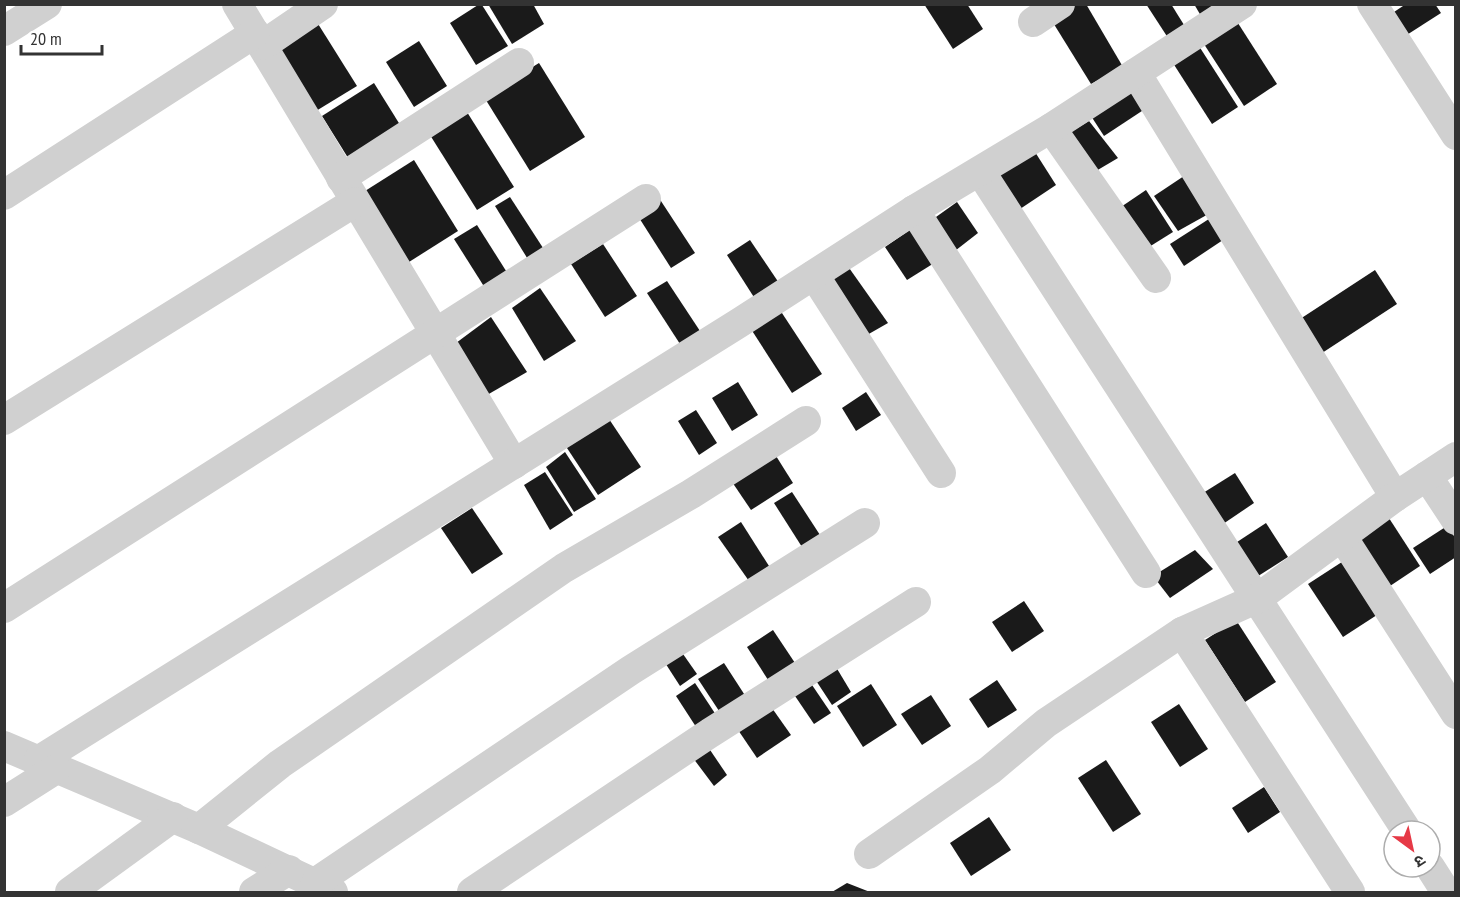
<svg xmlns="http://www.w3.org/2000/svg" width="1460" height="897" font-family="'PT Sans Narrow','Noto Sans Devanagari',sans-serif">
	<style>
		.building { fill: #1a1a1a }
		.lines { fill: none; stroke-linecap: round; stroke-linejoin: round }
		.minor { stroke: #d0d0d0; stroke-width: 30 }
	</style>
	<rect width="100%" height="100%" fill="#fff"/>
	<!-- building -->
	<g class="building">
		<path d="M488,4H533L544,24L512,44Z"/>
		<path d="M924,4H967L983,29L953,49Z"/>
		<path d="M1076,4H1086L1123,67L1091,84L1052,21Z"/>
		<path d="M1146,4H1171L1189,33L1172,44Z"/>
		<path d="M1194,4H1231L1204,21Z"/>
		<path d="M1406,4H1435L1441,13L1402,38L1388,16Z"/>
		<path d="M478,5H482L508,46L476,65L450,23Z"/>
		<path d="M315,19L357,86L316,111L274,44Z"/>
		<path d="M1236,20L1277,84L1244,106L1202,41Z"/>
		<path d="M419,41L447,86L414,107L386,62Z"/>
		<path d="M1197,43L1238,107L1212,124L1171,60Z"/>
		<path d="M539,63L585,137L530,171L484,97Z"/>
		<path d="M374,83L402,128L350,161L322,116Z"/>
		<path d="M1135,87L1148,107L1104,136L1091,116Z"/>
		<path d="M467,112L514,187L477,210L430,135Z"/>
		<path d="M1089,121L1118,158L1096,171L1069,133Z"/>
		<path d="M1035,152L1056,185L1017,211L994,176Z"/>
		<path d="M414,160L458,231L409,262L365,191Z"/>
		<path d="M1187,174L1212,212L1178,231L1154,196Z"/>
		<path d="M1146,190L1173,232L1141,252L1115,211Z"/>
		<path d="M510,197L545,251L529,261L495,206Z"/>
		<path d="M659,198L695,253L671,268L636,213Z"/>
		<path d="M957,202L978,233L951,254L929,222Z"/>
		<path d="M1212,217L1226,238L1184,266L1170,244Z"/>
		<path d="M477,225L508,274L485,288L454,239Z"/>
		<path d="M917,225L939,260L907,280L885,247Z"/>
		<path d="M750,240L781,286L757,302L727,255Z"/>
		<path d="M603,244L637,296L605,317L571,264Z"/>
		<path d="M847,265L888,323L860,339L820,280Z"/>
		<path d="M1375,270L1397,304L1319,355L1297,321Z"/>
		<path d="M667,281L700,331L680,344L647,293Z"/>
		<path d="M540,288L576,341L544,361L512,308Z"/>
		<path d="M778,307L822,374L792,393L749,326Z"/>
		<path d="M491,317L527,372L487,395L456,343Z"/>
		<path d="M738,382L758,415L732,431L712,398Z"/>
		<path d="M866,392L881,415L856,431L842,408Z"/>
		<path d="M696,410L717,443L699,455L678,421Z"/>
		<path d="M609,419L641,467L598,495L565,445Z"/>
		<path d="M771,448L793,483L751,510L728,476Z"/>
		<path d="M565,452L596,499L574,512L546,467Z"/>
		<path d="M545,472L573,515L550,530L524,485Z"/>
		<path d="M1235,473L1254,503L1223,524L1203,493Z"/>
		<path d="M792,492L820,535L802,547L774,503Z"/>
		<path d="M472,508L503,554L472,574L441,528Z"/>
		<path d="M1387,515L1420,566L1384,590L1351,539Z"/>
		<path d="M741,522L769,566L749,581L718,537Z"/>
		<path d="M1266,523L1288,557L1255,578L1234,544Z"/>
		<path d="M1447,526L1456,539V557L1430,574L1413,548Z"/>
		<path d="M1195,550L1213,569L1170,598L1153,576Z"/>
		<path d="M1345,560L1380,613L1343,637L1308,584Z"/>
		<path d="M1024,601L1044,631L1012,652L992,622Z"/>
		<path d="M1236,620L1276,682L1245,702L1205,640Z"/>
		<path d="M773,630L799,669L772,686L747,647Z"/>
		<path d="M676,644L697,674L680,686L660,655Z"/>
		<path d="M833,662L851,692L832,705L813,676Z"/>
		<path d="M724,663L748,700L723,717L698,679Z"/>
		<path d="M997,680L1017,710L988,728L969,699Z"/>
		<path d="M810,682L831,713L814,724L793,693Z"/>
		<path d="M695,683L720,721L700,733L676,696Z"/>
		<path d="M871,684L897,725L863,747L837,706Z"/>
		<path d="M931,695L951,726L922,745L901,714Z"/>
		<path d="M767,701L791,735L757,758L734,724Z"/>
		<path d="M1179,704L1208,749L1180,767L1151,722Z"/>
		<path d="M706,744L727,775L714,786L690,754Z"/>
		<path d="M1106,760L1141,814L1113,832L1078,778Z"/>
		<path d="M1264,787L1280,812L1248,833L1232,808Z"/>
		<path d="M989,817L1011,850L971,876L950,843Z"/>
		<path d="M847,883L870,892H832Z"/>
	</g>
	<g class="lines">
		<!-- minor -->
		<g class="minor">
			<path d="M237,4L514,464"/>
			<path d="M1372,4L1456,135"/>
			<path d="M1033,22L1060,4"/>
			<path d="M4,31L47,4"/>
			<path d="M263,45L323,4"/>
			<path d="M1136,73L1395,497"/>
			<path d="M1051,128L1156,278"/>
			<path d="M980,171L1407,831"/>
			<path d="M341,178L519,63"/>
			<path d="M4,195L255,33"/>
			<path d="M914,210L1146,573"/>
			<path d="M814,275L941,473"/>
			<path d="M4,420L355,202"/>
			<path d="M1427,476L1456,520"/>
			<path d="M1343,538L1456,714"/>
			<path d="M4,608L646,199"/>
			<path d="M1182,632L1350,892"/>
			<path d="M4,746L199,829L333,892"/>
			<path d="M38,761L739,323L914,210L1051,128L1242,4"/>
			<path d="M4,802L56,769"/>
			<path d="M199,829L280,764L564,568L691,494L806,421"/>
			<path d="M869,854L990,770L1046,723L1182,632L1258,598L1395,497L1456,457"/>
			<path d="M1430,867L1446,892"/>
			<path d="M315,883L631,670L865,523"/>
			<path d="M70,892L173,817"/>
			<path d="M254,892L289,870"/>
			<path d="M472,892L710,733L916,602"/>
		</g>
	</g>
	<!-- border -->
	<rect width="1460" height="897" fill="none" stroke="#333333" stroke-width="12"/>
	<!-- north arrow -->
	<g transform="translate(1412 849) rotate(147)"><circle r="28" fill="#ffffff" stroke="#adadad" stroke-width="1.5"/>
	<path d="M0-4.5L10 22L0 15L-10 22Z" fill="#e63946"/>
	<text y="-9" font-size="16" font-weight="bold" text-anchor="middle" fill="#333333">उ</text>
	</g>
	<!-- scale -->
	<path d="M21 45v9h81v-9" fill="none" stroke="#333333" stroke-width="3"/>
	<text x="30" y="45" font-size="18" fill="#333333" stroke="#ffffff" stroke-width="4.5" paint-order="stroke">20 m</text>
</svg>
